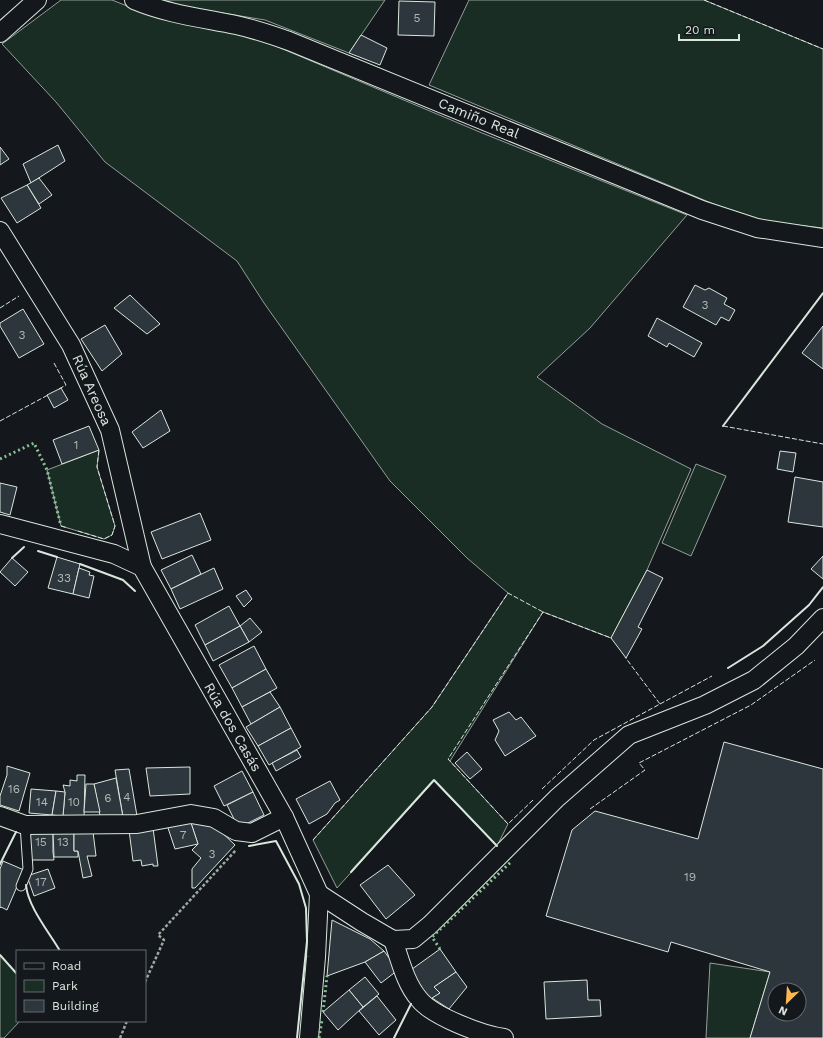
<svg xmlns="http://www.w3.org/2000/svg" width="823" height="1038" font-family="'Work Sans',sans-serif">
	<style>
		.green { fill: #1a2d24; stroke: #939e99 }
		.building { fill: #2c363c; stroke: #d8e6dc; fill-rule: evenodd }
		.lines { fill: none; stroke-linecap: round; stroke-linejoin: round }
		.lane-casing { stroke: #d8e6dc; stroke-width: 11 }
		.street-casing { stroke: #d8e6dc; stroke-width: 20 }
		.path { stroke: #9da8a2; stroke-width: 2.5; stroke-dasharray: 3 2; stroke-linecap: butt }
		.lane { stroke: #14181c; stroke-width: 9 }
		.street { stroke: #14181c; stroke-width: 18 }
		.hedge { stroke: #8ac095; stroke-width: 3; stroke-dasharray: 2 3; stroke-linecap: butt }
		.fence { stroke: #d8e6dc; stroke-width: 1; stroke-dasharray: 5 2; stroke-linecap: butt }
		.wall { stroke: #d8e6dc; stroke-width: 2 }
		.labels { text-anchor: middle; stroke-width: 3; stroke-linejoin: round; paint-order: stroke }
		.number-label { font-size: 12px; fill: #adbab4 }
		.street-label { font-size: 14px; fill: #d8e6dc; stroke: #14181c }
	</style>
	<rect width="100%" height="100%" fill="#14181c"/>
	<!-- green -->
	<g class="green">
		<path d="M61,0H112L152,16L252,36L482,133L687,215L590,328L537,377L602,424L691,469L647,570L611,638L543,612L450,761L508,824L497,846L434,781L337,888L313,840L432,707L508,593L467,558L390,481L264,303L237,261L105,162L56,102L2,44Z"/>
		<path d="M161,0H385L349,53L265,20L174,5Z"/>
		<path d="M469,0H704L823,49V228L760,221L711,203L429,85Z"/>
		<path d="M99,450L97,467L115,526L112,535L104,539L61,526L47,470Z"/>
		<path d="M696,464L726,476L691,556L662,543Z"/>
		<path d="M0,955L17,974V1021H20L4,1038H0Z"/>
		<path d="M710,963L770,972L750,1038H706Z"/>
	</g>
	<!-- building -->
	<g class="building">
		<path d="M399,1L435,2L434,36L398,35Z"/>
		<path d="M361,35L387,48L380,65L349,53Z"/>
		<path d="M58,145L65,161L31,183L23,164Z"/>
		<path d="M0,147L9,159L0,165Z"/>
		<path d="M39,178L52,195L39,204L27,185Z"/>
		<path d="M27,185L41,208L17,223L1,198Z"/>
		<path d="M695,285L705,290L709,288L727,298L724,304L735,310L729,321L721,317L716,325L683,307Z"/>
		<path d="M130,295L160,324L147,334L114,308Z"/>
		<path d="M23,309L44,344L19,358L0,326V323Z"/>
		<path d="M657,318L702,343L694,357L669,343L667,347L648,336Z"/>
		<path d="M105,325L122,354L102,371L81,339Z"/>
		<path d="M823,326V369L802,353Z"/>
		<path d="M61,388L68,400L54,408L47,395Z"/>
		<path d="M161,410L170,431L143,448L132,432Z"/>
		<path d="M89,426L99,450L62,464L53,440Z"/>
		<path d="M780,451L796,453L793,472L777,469Z"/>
		<path d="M795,477L823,482V527L788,522Z"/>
		<path d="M0,483L17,487L10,515L0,512Z"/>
		<path d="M200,513L211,540L162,559L151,532Z"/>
		<path d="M192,555L201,574L171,589L161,570Z"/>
		<path d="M823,556V579L811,569Z"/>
		<path d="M57,557L80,564L73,594L48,588Z"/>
		<path d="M12,558L28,572L15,586L0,572Z"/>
		<path d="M79,568L90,572L89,575L94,576L89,598L73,594Z"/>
		<path d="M214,568L223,589L180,609L171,589Z"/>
		<path d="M647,570L663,578L638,627L642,629L626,658L611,638Z"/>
		<path d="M246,590L252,599L244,607L236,596Z"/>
		<path d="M229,606L240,626L205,645L195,625Z"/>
		<path d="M250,618L262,632L249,642L240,626Z"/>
		<path d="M240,626L249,642L213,661L205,645Z"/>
		<path d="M254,646L266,669L232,688L219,665Z"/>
		<path d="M266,669L277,688L242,707L232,688Z"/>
		<path d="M270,692L280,707L251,724L242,707Z"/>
		<path d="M280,707L291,728L258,746L246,727Z"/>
		<path d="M509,712L516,720L521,717L536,736L505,756L495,740L499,731L493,720Z"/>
		<path d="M291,728L301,747L269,765L258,746Z"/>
		<path d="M724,742L823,769V1038H750L770,972L671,942L668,952L546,916L572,830L595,811L698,839ZM775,990H799V1014H775Z"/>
		<path d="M297,750L301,757L276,771L272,763Z"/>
		<path d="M467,752L482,769L470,779L455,763Z"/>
		<path d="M7,766L30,773L19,811L0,805V796L7,775Z"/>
		<path d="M190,767V794L150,796L146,768Z"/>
		<path d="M129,769L137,816L123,817L115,770Z"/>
		<path d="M242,771L253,792L224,806L214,786Z"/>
		<path d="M77,775H85L84,818L63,816L65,792L63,785L70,786V780L77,781Z"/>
		<path d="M116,778L123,817L100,816L94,784Z"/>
		<path d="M330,781L340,800L335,803L327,814L309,824L296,799Z"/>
		<path d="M86,784H94L100,812H84Z"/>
		<path d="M31,789L56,791L52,815L29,813Z"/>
		<path d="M56,791L65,792L63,816L52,815Z"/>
		<path d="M253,792L264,815L242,826L236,823L227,805Z"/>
		<path d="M190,820L215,826L235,845L195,888H192V869L201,858L192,850L198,844Z"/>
		<path d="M190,820L198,844L175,849L167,825Z"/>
		<path d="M153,828L158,866H153V864L142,866L141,860L133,861L129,830Z"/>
		<path d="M30,831L53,832V852L54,860H31Z"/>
		<path d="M53,832H74V851H78V857H54Z"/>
		<path d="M74,832H93L96,856H87L92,876L83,878L78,851H74Z"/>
		<path d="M3,861L24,870L7,910L1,907L0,908V869Z"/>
		<path d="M388,865L415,895L386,919L360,885Z"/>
		<path d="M48,869L55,888L34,896L27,876Z"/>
		<path d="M332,920L370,939L384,951L365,962L327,976Z"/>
		<path d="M440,949L456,972L434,987L440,993L429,1001L408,972Z"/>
		<path d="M384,951L398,970L381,983L365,962Z"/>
		<path d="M456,972L467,987L449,1009L432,998L440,993L434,987Z"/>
		<path d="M365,977L379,994L363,1007L349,990Z"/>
		<path d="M587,980L588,1000H600L601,1016L546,1019L544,982Z"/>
		<path d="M349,990L363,1007L338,1030L323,1012Z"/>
		<path d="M377,996L396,1020L379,1035L359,1011Z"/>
	</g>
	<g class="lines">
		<!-- lane casing -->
		<g class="lane-casing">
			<path id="lane" d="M21,886L28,869L25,825"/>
		</g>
		<!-- street casing -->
		<g class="street-casing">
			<g id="street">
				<path d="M134,0C167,14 202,18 236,25C254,29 272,35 289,41L702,210L757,228L823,238"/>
				<path d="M0,33L37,0"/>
				<path d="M0,231L71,345L110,430L142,567"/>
				<path d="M0,524L114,554L142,567L284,817L319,894L316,957L309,1038"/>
				<path d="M0,816L25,825L137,824L191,814L214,818L236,831L252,833L284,817"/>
				<path d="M319,894L362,922L393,940L413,939L430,925L557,798L629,735L705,705L754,680L796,646L823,618"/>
				<path d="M393,940C400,959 405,983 419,999C432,1016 482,1035 504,1038"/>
			</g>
		</g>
		<!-- path -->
		<g class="path">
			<path d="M145,982L164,940L158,935L236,850"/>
			<path d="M120,1038L127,1021"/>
		</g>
		<!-- lane -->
		<use href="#lane" class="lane"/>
		<!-- street -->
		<use href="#street" class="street"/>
		<!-- hedge -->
		<g class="hedge">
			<path d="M0,459L34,443L47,470L61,526"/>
			<path d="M440,949L432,937L512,861"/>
			<path d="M323,1012L327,976"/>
			<path d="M319,1038L322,1020"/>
		</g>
		<!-- fence -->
		<g class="fence">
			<path d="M704,0L823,49"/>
			<path d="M0,308L19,296"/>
			<path d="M54,363L66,385L59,389"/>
			<path d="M0,421L48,395"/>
			<path d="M723,426L823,444"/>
			<path d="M61,526L68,528"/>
			<path d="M78,531L104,539L112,535L115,526L97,467L99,450"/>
			<path d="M660,704L712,676"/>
			<path d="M542,789L594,740L660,704L625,657"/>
			<path d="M533,800L508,824L448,759L543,612L611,638L612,639"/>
			<path d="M590,809L645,770L639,763L751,705L815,660"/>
			<path d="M313,840L432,707L508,593L543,612"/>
		</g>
		<!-- wall -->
		<g class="wall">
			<path d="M723,426L823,293"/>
			<path d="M38,551L57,557"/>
			<path d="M12,558L24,547"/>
			<path d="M80,564L123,580L135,591"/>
			<path d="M728,668L763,646L809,605L823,587"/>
			<path d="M249,846L276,841L299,884L306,908L307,941L297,1038"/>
			<path d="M0,864L16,832"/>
			<path d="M351,872L434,780L497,846"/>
			<path d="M26,885C28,907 49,932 60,951"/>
			<path d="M0,955L17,974"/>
			<path d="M394,1038L411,1004"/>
		</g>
	</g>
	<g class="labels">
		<!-- number labels -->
		<g class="number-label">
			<text x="417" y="22">5</text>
			<text x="705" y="309">3</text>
			<text x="22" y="339">3</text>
			<text x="76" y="449">1</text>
			<text x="64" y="582">33</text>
			<text x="14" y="793">16</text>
			<text x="127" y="801">4</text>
			<text x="108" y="802">6</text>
			<text x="42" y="806">14</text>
			<text x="74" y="806">10</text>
			<text x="183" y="839">7</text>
			<text x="41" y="846">15</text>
			<text x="63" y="846">13</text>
			<text x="212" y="858">3</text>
			<text x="690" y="881">19</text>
			<text x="41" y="886">17</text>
		</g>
		<!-- street labels -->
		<g class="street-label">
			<text transform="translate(479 118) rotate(22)" y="5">Camiño Real</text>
			<text transform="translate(92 390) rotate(66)" y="5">Rúa Areosa</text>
			<text transform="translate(233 727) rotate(60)" y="5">Rúa dos Casás</text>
		</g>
	</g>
	<!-- legend -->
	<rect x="16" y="950" width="130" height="72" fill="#14181c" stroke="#626a69"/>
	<rect x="24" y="963" width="20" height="6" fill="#14181c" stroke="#626a69"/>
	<text x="52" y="970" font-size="12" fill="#d8e6dc">Road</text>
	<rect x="24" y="980" width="20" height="12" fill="#1a2d24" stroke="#626a69"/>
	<text x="52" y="990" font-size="12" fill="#d8e6dc">Park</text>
	<rect x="24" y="1000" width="20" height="12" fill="#2c363c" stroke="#626a69"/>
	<text x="52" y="1010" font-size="12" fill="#d8e6dc">Building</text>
	<!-- north arrow -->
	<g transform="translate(787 1002) rotate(205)"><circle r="19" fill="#14181c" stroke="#626a69"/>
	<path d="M0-3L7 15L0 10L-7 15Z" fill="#ffb74d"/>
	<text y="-6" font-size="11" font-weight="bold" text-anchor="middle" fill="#d8e6dc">N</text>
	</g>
	<!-- scale -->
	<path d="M679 34v6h60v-6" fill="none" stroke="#d8e6dc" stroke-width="2"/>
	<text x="685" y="34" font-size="12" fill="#d8e6dc" stroke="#14181c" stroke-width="3" paint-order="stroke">20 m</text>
</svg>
